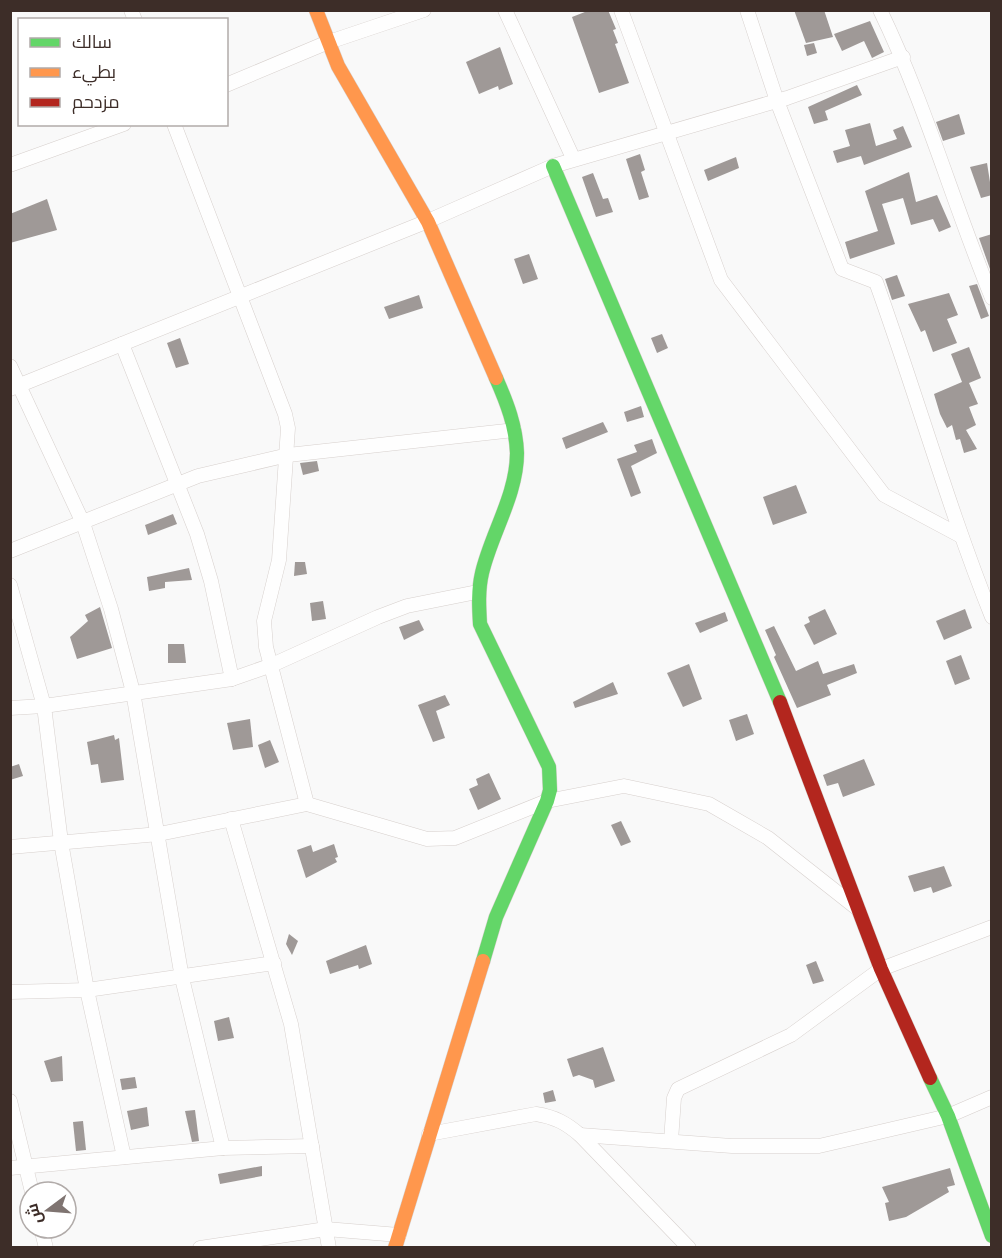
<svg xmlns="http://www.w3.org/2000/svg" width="1002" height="1258" font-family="'Fira Sans Condensed',Cairo,sans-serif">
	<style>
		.building { fill: #9f9997 }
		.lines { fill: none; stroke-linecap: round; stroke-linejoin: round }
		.street-casing { stroke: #d7d0cd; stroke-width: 15 }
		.fast-casing { stroke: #d7d0cd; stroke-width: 15 }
		.slow-casing { stroke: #d7d0cd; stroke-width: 15 }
		.jam-casing { stroke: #d7d0cd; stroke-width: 15 }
		.street { stroke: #fefefe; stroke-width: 14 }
		.fast { stroke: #63d668; stroke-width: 14 }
		.slow { stroke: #ff974d; stroke-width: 14 }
		.jam { stroke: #b3261e; stroke-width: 14 }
	</style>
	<rect width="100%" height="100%" fill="#f9f9f9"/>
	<!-- building -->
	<g class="building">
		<path d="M590,10H608L616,29L613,30L618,43L615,44L629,83L599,93L572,17Z"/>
		<path d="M794,10H824L833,37L806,43Z"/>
		<path d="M870,21L884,52L872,58L864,41L842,51L834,34Z"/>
		<path d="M814,43L817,53L807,56L804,45Z"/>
		<path d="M500,47L513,84L499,90L498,86L479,94L466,62Z"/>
		<path d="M857,85L862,95L825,111L828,120L814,124L808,107Z"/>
		<path d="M959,114L965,134L943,141L936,122Z"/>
		<path d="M870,123L876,146L897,139L893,130L903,126L912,147L864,165L861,156L837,163L833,151L850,146L845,130Z"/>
		<path d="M640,154L645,170L641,172L649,197L639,200L626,159Z"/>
		<path d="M736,157L739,168L708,181L704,170Z"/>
		<path d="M987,163L992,195L981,198L970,167Z"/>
		<path d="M909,172L916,202L937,195L951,227L939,232L933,219L911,225L903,198L882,204L895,244L850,259L845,242L878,231L865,191Z"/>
		<path d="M593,173L603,199L608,198L613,212L596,217L582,177Z"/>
		<path d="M47,199L57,230L10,243V214Z"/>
		<path d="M992,234V269H990L979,238Z"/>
		<path d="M529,254L538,279L523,284L514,259Z"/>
		<path d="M897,275L905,296L892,300L885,279Z"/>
		<path d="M977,284L989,316L981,319L969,286Z"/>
		<path d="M949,293L958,315L947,319L957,343L933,352L925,330L921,332L908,304Z"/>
		<path d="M419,295L423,308L389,319L384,307Z"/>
		<path d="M662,334L668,348L657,353L651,338Z"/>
		<path d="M180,338L189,364L176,368L167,343Z"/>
		<path d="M969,347L981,378L969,383L978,404L969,407L976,425L966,430L977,449L964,453L960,439L956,440L952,425L947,428L940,414L934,394L962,382L951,354Z"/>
		<path d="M641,406L644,417L627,422L624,412Z"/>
		<path d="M603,422L608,432L566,449L562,438Z"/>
		<path d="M652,439L657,453L631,466L641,493L631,497L617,459L637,452L634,445Z"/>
		<path d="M317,461L319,471L303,475L300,463Z"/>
		<path d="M796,485L807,513L773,525L763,497Z"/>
		<path d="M173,514L177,524L148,535L145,525Z"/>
		<path d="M295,562H305L307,574L294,576Z"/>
		<path d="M189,568L192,580L165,582V588L149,591L147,577Z"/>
		<path d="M323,601L326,619L312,621L310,603Z"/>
		<path d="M100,607L112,648L77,659L70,637L88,621L85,615Z"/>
		<path d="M825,609L837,634L814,645L804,625L810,622L808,617Z"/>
		<path d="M965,609L972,628L944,640L936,621Z"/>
		<path d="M725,612L728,621L700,633L695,623Z"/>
		<path d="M419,620L424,630L404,640L399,627Z"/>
		<path d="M774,626L796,671L818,661L823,674L854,664L857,673L827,685L831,695L797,708L774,657L776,655L765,630Z"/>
		<path d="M168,644H184L186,663H168Z"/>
		<path d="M961,655L970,679L955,685L946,661Z"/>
		<path d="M689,664L702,699L683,707L667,673Z"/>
		<path d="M613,682L618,694L575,708L573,702Z"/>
		<path d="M445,695L450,705L436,711L445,738L433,742L418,705Z"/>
		<path d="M747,714L754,734L736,741L729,720Z"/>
		<path d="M250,719L253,747L233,750L227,723Z"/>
		<path d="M114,735L115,740L119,738L124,780L101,783L98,764L91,765L87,742Z"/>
		<path d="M270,740L279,762L265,768L258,745Z"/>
		<path d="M864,759L875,785L843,797L838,783L827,786L823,775Z"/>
		<path d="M19,764L23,776L10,780V767Z"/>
		<path d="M489,773L501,799L478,810L469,789L478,785L476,779Z"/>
		<path d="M621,821L631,842L621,846L611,825Z"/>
		<path d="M334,844L338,857L335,858L337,862L306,878L297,850L311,845L313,852Z"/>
		<path d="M944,866L952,886L933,893L931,887L914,892L908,876Z"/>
		<path d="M289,934L298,941L292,955L286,944Z"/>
		<path d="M366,945L372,964L359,969L358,965L330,974L326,961Z"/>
		<path d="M816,961L824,981L813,984L806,965Z"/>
		<path d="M229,1017L234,1038L218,1041L214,1021Z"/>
		<path d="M603,1047L615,1081L595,1088L593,1080L579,1075L573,1077L567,1059Z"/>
		<path d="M62,1056L63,1081L51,1082L44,1061Z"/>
		<path d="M135,1077L137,1088L122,1090L120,1079Z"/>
		<path d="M553,1090L556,1101L545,1103L543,1093Z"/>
		<path d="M147,1107L149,1126L131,1130L127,1111Z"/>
		<path d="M195,1110L199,1141L192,1142L185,1111Z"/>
		<path d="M83,1121L86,1150L76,1151L73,1122Z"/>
		<path d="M262,1166V1176L220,1184L218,1174Z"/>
		<path d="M950,1168L955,1185L947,1187L949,1192L906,1217L889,1221L885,1203L889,1202L882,1187Z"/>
	</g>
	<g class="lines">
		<!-- street casing -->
		<g class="street-casing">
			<g id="street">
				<path d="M131,10L135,20"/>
				<path d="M505,10L573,158"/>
				<path d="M621,10L721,280L884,495L959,535"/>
				<path d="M747,10L777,101L842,269L876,282C916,393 948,507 992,617"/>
				<path d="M880,10C925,103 953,203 992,298"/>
				<path d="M226,85L326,43L424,10"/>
				<path d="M174,124L285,414L288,428L279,560L264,621L266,647L307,804"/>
				<path d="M10,165L124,124"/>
				<path d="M122,344L197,534L211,581L232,679"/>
				<path d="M10,366L83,523L111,609L133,692L182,978L223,1148"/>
				<path d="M10,389L428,221L553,166L787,98L903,57"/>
				<path d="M10,551L198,476L288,455L514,430"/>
				<path d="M10,585L44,706L61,842L87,990L124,1157"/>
				<path d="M10,708L44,706L232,679L272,665L378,617L407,606L477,592"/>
				<path d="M231,819L291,1024L329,1248"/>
				<path d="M10,847L159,834L307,804L427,839L455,838L547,801L624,786L709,804L768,838L858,909"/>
				<path d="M10,992L87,990L274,963"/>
				<path d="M10,1101L32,1192"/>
				<path d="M429,1134L536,1114C555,1117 566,1123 580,1135L689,1248"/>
				<path d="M580,1135L732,1146H819L948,1116L992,1097"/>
				<path d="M671,1141L674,1098L678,1089L791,1035L881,969L992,927"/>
				<path d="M10,1168L223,1148L312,1146"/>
				<path d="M41,1228L46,1248"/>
				<path d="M200,1248L326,1229L399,1235"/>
			</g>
		</g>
		<!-- fast casing -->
		<g class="fast-casing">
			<g id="fast">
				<path d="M553,166L780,702"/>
				<path d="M483,961L496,917L547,801L550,790L549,767L480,624C479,607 478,590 482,573C491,534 517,495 517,453C516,426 507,403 496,378"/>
				<path d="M930,1078L948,1116L992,1236"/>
			</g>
		</g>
		<!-- slow casing -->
		<g class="slow-casing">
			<g id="slow">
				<path d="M316,10L338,66L428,222L496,378"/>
				<path d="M395,1248L483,961"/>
			</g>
		</g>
		<!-- jam casing -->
		<g class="jam-casing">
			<path id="jam" d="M780,702L881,969L930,1078"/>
		</g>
		<!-- street -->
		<use href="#street" class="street"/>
		<!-- fast -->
		<use href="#fast" class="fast"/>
		<!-- slow -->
		<use href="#slow" class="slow"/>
		<!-- jam -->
		<use href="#jam" class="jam"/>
	</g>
	<!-- border -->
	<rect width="1002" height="1258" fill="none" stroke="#3d2d28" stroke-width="24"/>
	<!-- legend -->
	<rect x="18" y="18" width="210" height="108" fill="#ffffff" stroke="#b1aba9" stroke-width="1.5"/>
	<rect x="30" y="38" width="30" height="9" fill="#63d668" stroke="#b1aba9" stroke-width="1.5"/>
	<text x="72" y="48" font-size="18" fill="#3d2d28">سالك</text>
	<rect x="30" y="68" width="30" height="9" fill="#ff974d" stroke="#b1aba9" stroke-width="1.5"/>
	<text x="72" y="78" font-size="18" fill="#3d2d28">بطيء</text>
	<rect x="30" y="98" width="30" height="9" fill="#b3261e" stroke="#b1aba9" stroke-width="1.5"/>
	<text x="72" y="108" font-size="18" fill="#3d2d28">مزدحم</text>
	<!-- north arrow -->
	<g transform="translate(48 1210) rotate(254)"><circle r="28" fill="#ffffff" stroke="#b1aba9" stroke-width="1.5"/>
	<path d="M0-4.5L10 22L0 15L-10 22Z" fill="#7f7471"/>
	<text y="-9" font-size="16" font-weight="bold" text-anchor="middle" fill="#3d2d28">ش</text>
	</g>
</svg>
